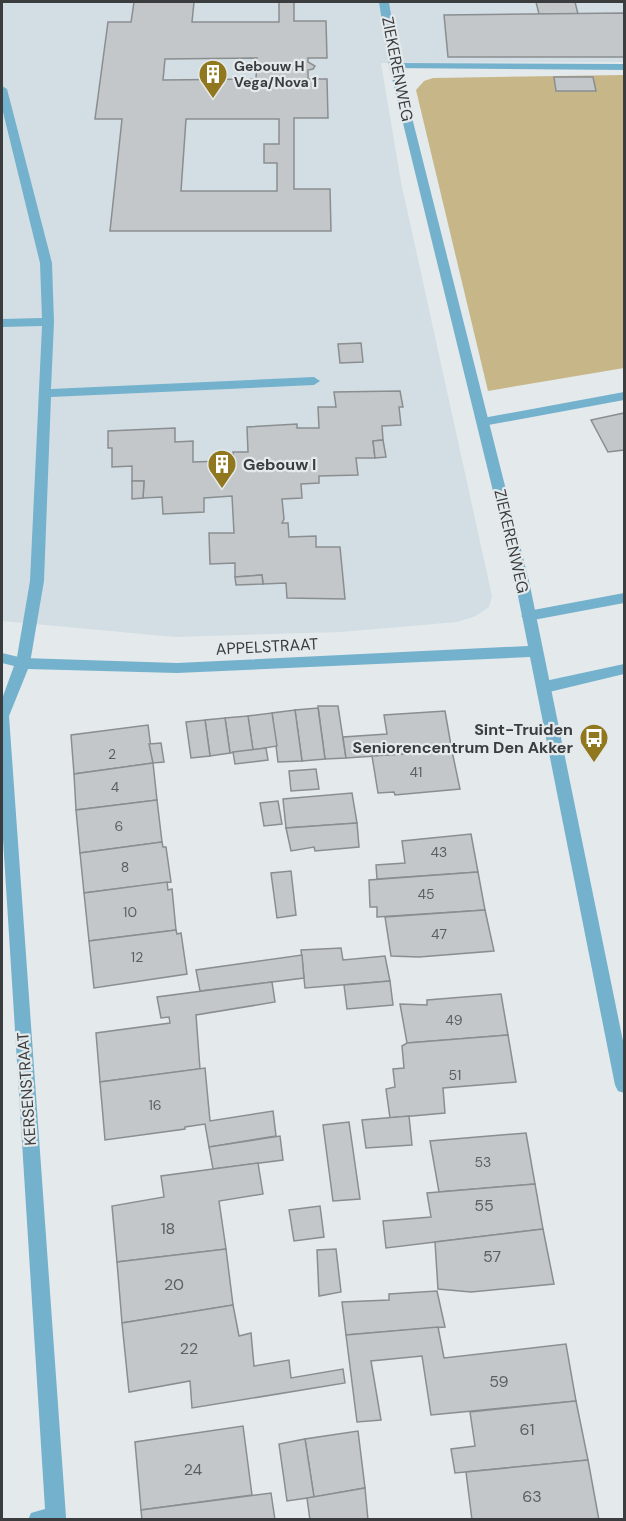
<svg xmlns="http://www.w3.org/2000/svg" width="626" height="1521" font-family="'DM Sans',sans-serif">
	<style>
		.built { fill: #d2dee4 }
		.green { fill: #c7b788 }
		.building { fill: #c3c7c9; stroke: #8a8e90; stroke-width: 1.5; fill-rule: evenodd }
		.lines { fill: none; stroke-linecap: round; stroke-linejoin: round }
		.lane { fill: #74b1cc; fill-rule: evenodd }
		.street { fill: #74b1cc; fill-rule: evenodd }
		.labels { text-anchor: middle; stroke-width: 4.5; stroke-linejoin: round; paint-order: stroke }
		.far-poi-label { font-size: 14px; font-weight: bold; fill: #3a3c3d; stroke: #e4e9eb; text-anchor: start }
		.number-label { font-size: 14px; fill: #5c5f60 }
		.street-label { font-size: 16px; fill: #3a3c3d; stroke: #e4e9eb }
		.poi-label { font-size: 16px; font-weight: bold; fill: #3a3c3d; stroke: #e4e9eb; text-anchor: start }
		.near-number-label { font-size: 16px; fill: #5c5f60 }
	</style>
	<rect width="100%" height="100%" fill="#e4e9eb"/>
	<!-- built -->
	<path class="built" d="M2,2H624V62L381,63L401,182L492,596L489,607L476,616L457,622L341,632L175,637L2,621Z"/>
	<!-- green -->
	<path class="green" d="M624,75V368L488,391L416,90L424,81L433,78Z"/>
	<!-- building -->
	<g class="building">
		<path d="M134,2H194L192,22H279V2H294V21H326L327,58H308V62L315,66L313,69L308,70V79H327L328,118H294V189H330L331,231H110L122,119H95L108,22H131ZM257,58L256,79L163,80L165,59ZM186,119H279V144H264V163H277V191H181Z"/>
		<path d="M536,2H575L578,14H539Z"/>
		<path d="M624,13V57H448L444,15Z"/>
		<path d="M554,77H593L596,91H556Z"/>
		<path d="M361,343L363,362L340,363L338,344Z"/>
		<path d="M400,391L403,407H399L401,425L382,426L383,440L373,441L375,458H356L358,475L319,476V483L301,484L302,498L282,499L284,519L282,523H288L289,537L316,536V547H340L345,599L287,598L286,583L263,584L262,575L235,577V563L210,564L209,533H234L232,496L204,498V512L163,514L162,497L143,498L144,481H132V466L112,467V448H108V431L175,428V442L193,441V462L222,461V465L234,464L233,452H248L247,427L297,424V428H319L318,407H336L334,392Z"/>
		<path d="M624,413V450L608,452L591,420Z"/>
		<path d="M383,440L386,457L375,458L373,441Z"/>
		<path d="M132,481H144L143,498L132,499Z"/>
		<path d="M262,575L263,584L236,585L235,577Z"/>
		<path d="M318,706H338L346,758L325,759Z"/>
		<path d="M318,708L325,759L302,761L295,710Z"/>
		<path d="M295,710L302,761L278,762L272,713Z"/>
		<path d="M445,711L452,751L346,758L343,737L387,734L384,715Z"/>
		<path d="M272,713L277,746L253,750L248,716Z"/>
		<path d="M248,716L253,750L230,753L225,718Z"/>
		<path d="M225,718L230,753L210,756L205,720Z"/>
		<path d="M205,720L210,756L191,758L186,722Z"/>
		<path d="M148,725L153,763L74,774L71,735Z"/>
		<path d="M161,743L164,762L153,763L149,744Z"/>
		<path d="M266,748L268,760L235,764L233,752Z"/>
		<path d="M452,751L460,789L395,795L394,792L378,793L372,756Z"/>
		<path d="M153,763L157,800L76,810L74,774Z"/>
		<path d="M316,769L319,789L291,791L289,771Z"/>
		<path d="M352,793L357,823L286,828L283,799Z"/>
		<path d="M157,800L162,842L80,853L76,810Z"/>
		<path d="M278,801L282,824L264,826L260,803Z"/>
		<path d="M357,823L359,847L315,851L314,847L291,851L286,828Z"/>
		<path d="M471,834L478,872L377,879L376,865L405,863L402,841Z"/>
		<path d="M162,842L163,847H166L171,882L84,893L80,853Z"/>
		<path d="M291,871L296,915L277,918L271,873Z"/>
		<path d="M478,872L485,910L377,917V907H370L369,880Z"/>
		<path d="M167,882L168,890L172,889L176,930L89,941L84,893Z"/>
		<path d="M485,910L494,951L419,957L391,956L385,917Z"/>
		<path d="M176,930L177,934L181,933L187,974L94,988L89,941Z"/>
		<path d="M341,948L343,960L385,956L390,981L305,988L301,950Z"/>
		<path d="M302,955L304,978L200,991L196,970Z"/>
		<path d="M390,981L393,1005L347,1009L344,985Z"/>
		<path d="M272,982L275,1002L196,1015L200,1069L100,1082L96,1033L170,1023L169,1017L161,1018L157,997Z"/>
		<path d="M501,994L508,1035L407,1043L400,1004L427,1005V1000Z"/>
		<path d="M508,1035L516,1082L443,1088L445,1113L390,1118L386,1089L395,1087L393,1069L404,1068L402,1046L407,1043Z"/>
		<path d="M205,1068L210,1121L273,1111L276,1136L209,1147L205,1124L185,1127V1129L105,1140L100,1082Z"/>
		<path d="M409,1116L412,1145L366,1148L362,1120Z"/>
		<path d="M349,1122L360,1199L333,1201L323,1125Z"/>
		<path d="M526,1133L535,1184L439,1192L430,1141Z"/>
		<path d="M280,1136L283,1160L213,1169L209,1147Z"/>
		<path d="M258,1163L263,1194L219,1201L226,1249L117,1262L112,1206L164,1197L161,1176Z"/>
		<path d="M535,1184L543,1229L386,1248L383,1221L431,1217L427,1193Z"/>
		<path d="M320,1206L324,1237L294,1241L289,1210Z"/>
		<path d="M543,1229L554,1284L471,1292L438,1289L435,1242Z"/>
		<path d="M226,1249L233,1305L122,1323L117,1262Z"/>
		<path d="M336,1249L341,1292L319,1296L317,1250Z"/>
		<path d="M437,1291L445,1327L346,1335L342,1302L389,1300V1294Z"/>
		<path d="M233,1305L239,1336L251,1333L254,1366L289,1360L291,1378L343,1369L345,1383L192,1408L190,1381L129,1392L122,1323Z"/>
		<path d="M438,1327L444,1358L566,1344L576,1401L431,1415L422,1356L371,1361L381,1420L357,1422L346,1335Z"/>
		<path d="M576,1401L588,1460L455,1473L451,1449L475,1446L470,1412Z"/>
		<path d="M243,1426L252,1495L141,1510L135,1442Z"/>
		<path d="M358,1431L365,1488L314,1497L305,1439Z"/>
		<path d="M305,1439L314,1497L287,1501L279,1444Z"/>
		<path d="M588,1460L599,1520H472L466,1472Z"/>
		<path d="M365,1488L368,1520H310L307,1498Z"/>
		<path d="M271,1493L275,1520H142L141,1510Z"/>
	</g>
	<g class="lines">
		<!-- lane -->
		<g class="lane">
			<path d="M394,63L624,64V70L390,68V64Z"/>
			<path d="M2,86L7,89L52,263L54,322L51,389L314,377L320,381L314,385L51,397L44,581L30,663L23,668L16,663L30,581L42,326L2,327V319L42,318L40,263L2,108Z"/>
			<path d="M624,392V400L483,426L477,422L483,418Z"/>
			<path d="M624,593V603L528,621L521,616L528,611Z"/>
			<path d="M624,664V674L545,693L540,691L538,687L540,683L545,681Z"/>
		</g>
		<!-- street -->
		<path class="street" d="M379,2H389L399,66L529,581L624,1046V1093L618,1091L615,1085L530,657L177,673L28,669L9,716L66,1517V1520H28L31,1513L45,1509L2,823V699L14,666L2,663V653L23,658L177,663L528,646L515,581L389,66Z"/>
	</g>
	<!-- icons -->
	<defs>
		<g id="building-pin" transform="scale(1.5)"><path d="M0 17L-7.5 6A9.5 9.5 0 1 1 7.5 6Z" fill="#91781e" stroke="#e4e9eb"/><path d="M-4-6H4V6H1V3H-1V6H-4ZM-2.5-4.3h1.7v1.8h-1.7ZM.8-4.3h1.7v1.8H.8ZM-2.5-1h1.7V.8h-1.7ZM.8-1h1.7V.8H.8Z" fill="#fff"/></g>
		<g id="bus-pin" transform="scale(1.5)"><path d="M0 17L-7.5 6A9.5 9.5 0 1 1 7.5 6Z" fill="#91781e" stroke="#e4e9eb"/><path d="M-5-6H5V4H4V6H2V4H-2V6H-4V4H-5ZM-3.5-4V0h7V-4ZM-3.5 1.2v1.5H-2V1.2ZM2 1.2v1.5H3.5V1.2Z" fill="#fff"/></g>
	</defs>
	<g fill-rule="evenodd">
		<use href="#building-pin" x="213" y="74"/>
		<use href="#building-pin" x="222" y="464"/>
		<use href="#bus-pin" x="594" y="738"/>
	</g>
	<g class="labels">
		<!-- far-poi labels -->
		<g class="far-poi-label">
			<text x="234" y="71">Gebouw H<tspan x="234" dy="16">Vega/Nova 1</tspan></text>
		</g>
		<!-- number labels -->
		<g class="number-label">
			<text x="112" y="759">2</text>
			<text x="416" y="777">41</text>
			<text x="115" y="792">4</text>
			<text x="119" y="831">6</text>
			<text x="439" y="857">43</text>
			<text x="125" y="872">8</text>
			<text x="426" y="899">45</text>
			<text x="130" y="917">10</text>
			<text x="439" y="939">47</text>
			<text x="137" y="962">12</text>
			<text x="454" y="1025">49</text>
			<text x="455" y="1080">51</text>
			<text x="155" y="1110">16</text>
			<text x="483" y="1167">53</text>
		</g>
		<!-- street labels -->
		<g class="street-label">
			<text transform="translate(398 69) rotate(79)" y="6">ZIEKERENWEG</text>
			<text transform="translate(512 541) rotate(77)" y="6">ZIEKERENWEG</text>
			<text transform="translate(267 646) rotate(-3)" y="6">APPELSTRAAT</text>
			<text transform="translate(26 1089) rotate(-94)" y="6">KERSENSTRAAT</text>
		</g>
		<!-- poi labels -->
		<g class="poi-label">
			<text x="243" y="470">Gebouw I</text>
			<text x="573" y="735" text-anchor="end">Sint-Truiden<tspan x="573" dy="18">Seniorencentrum Den Akker</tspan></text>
		</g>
		<!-- near-number labels -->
		<g class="near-number-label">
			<text x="484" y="1211">55</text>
			<text x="168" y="1234">18</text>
			<text x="492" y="1262">57</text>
			<text x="174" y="1290">20</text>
			<text x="189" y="1354">22</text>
			<text x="499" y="1387">59</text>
			<text x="527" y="1435">61</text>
			<text x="193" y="1475">24</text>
			<text x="532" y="1502">63</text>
		</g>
	</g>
	<!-- border -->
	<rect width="626" height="1521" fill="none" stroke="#3a3c3d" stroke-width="6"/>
</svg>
